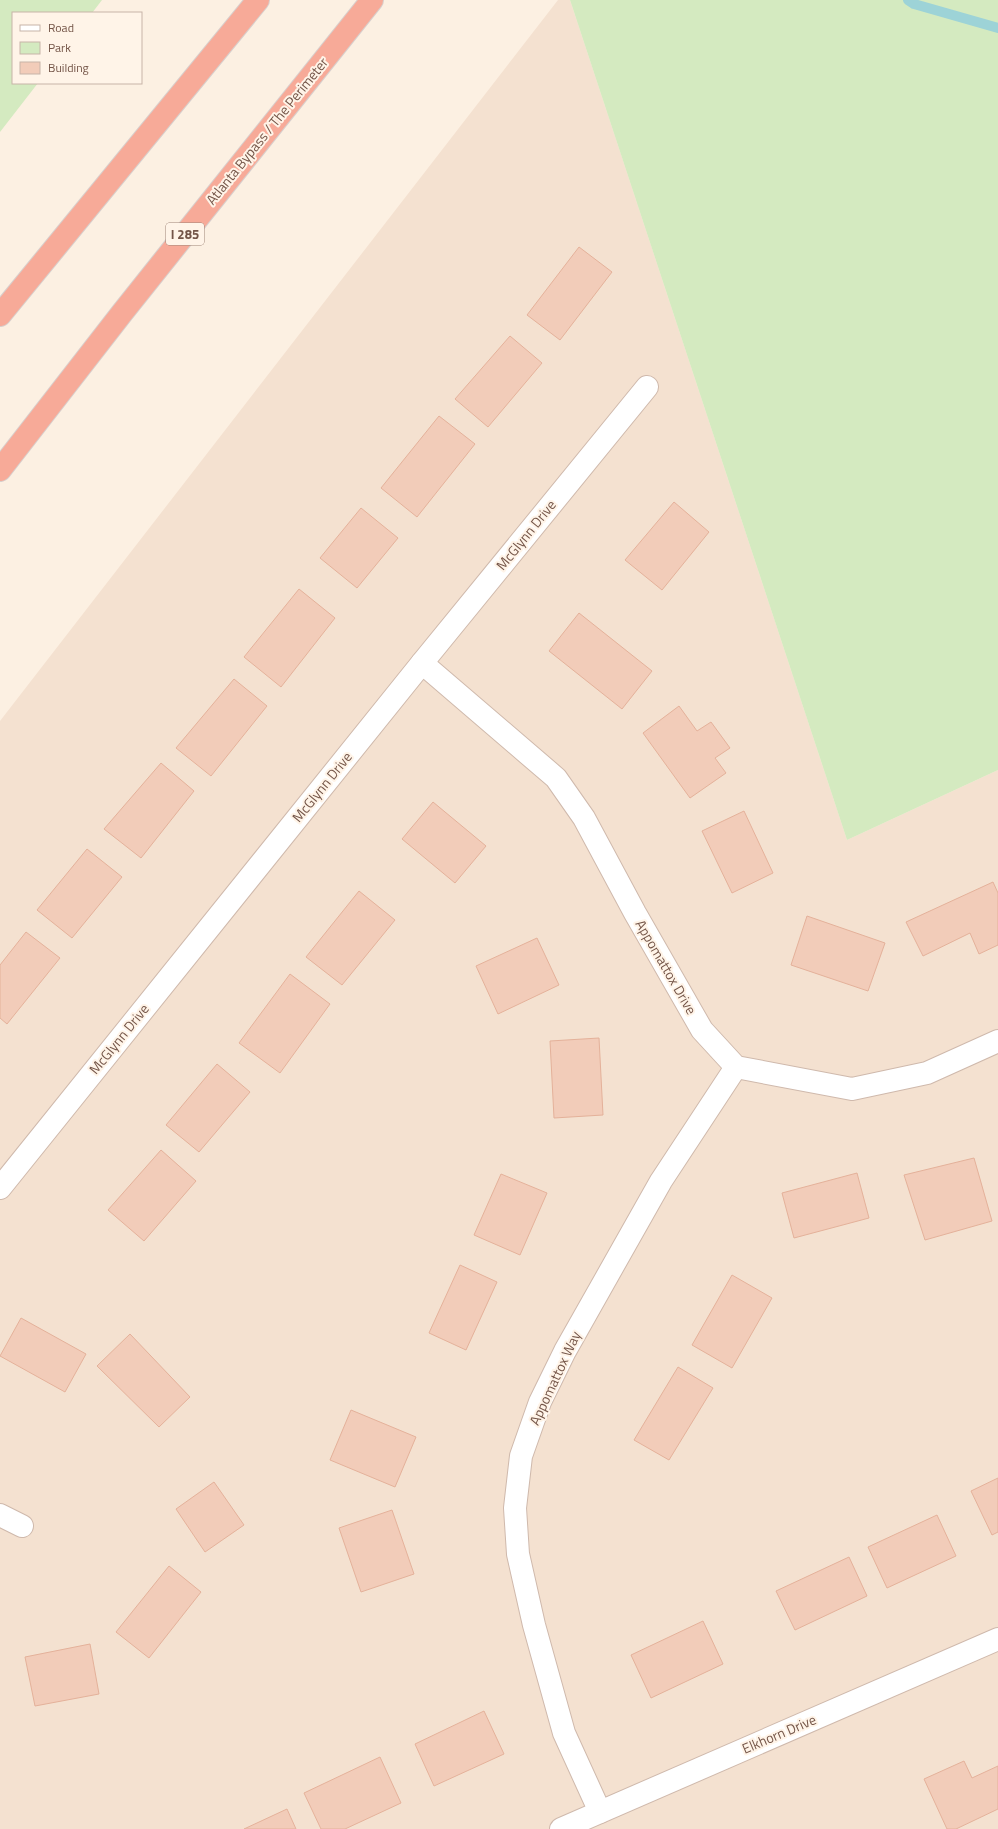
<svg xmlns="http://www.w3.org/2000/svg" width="998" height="1829" font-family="'Titillium Web',sans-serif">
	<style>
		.residential { fill: #f4e1d0 }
		.green { fill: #d4eac0 }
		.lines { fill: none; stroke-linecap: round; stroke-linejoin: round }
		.stream { stroke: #9dd3d7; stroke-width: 10 }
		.building { fill: #f2ccb9; stroke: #e4b19a }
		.minor-casing { stroke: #cfb9ac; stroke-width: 24 }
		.highway-casing { stroke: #d8cfcc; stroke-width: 24 }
		.minor { stroke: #fff; stroke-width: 22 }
		.highway { stroke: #f7aa98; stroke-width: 22 }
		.labels { text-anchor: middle; stroke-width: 4; stroke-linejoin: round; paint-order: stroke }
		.shield { fill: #fff4e8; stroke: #9e8578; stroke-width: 1 }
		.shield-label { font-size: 13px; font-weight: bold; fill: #745548 }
		.street-label { font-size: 14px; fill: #745548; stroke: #fff4e8 }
	</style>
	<rect width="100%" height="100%" fill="#fcf0e2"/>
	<!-- residential -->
	<path class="residential" d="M558,0H570L847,840L998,770V1829H0V721Z"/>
	<!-- green -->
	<g class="green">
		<path d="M0,0H102L92,13H13V83H38L0,132Z"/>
		<path d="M570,0H998V770L847,840Z"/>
	</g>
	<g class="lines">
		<!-- stream -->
		<path class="stream" d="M908,0L914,4L998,28"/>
	</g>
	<!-- building -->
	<g class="building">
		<path d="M579,247L612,272L560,340L527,315Z"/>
		<path d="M510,336L542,363L488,427L455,399Z"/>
		<path d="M439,416L475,444L417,517L381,488Z"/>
		<path d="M674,502L709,532L662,590L625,560Z"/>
		<path d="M361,508L398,538L357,588L320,558Z"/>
		<path d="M299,589L335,618L281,687L244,657Z"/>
		<path d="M579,613L652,671L622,709L549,651Z"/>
		<path d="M234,679L267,706L211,776L176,748Z"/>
		<path d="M679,706L697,731L711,722L730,748L715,758L726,773L690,798L643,733Z"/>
		<path d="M161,763L194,791L141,858L104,829Z"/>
		<path d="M433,802L486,846L455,883L402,839Z"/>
		<path d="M744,811L773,873L732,893L702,831Z"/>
		<path d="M87,849L122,877L72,938L37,910Z"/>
		<path d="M993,882L998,893V945L979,954L970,933L923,956L906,922Z"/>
		<path d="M359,891L395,920L342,985L306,957Z"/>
		<path d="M807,916L885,943L868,991L791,965Z"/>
		<path d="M26,932L60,958L7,1024L0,1018V965Z"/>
		<path d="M537,938L559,985L498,1014L476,966Z"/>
		<path d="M290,974L330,1004L280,1073L239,1043Z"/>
		<path d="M599,1038L603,1115L554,1118L550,1041Z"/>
		<path d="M217,1064L250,1092L199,1152L166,1125Z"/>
		<path d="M161,1150L196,1181L144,1241L108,1210Z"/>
		<path d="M974,1158L992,1221L925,1240L904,1175Z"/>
		<path d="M857,1173L869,1218L794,1238L782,1193Z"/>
		<path d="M501,1174L547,1193L520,1255L474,1235Z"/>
		<path d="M460,1265L497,1282L466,1350L429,1333Z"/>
		<path d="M732,1275L772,1298L732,1368L692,1345Z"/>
		<path d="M21,1318L86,1354L65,1392L0,1356Z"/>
		<path d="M130,1334L190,1397L159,1427L97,1366Z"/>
		<path d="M678,1367L713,1388L669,1460L634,1440Z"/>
		<path d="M351,1410L416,1437L395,1487L330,1460Z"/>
		<path d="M998,1478V1532L992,1535L971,1491Z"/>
		<path d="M214,1482L244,1525L205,1552L176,1509Z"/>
		<path d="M392,1510L414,1574L361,1592L339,1528Z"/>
		<path d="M937,1515L956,1556L887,1588L868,1547Z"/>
		<path d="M849,1557L867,1596L795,1630L776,1591Z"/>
		<path d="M169,1566L201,1592L149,1658L116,1632Z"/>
		<path d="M703,1621L723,1664L651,1698L631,1655Z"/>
		<path d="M90,1644L99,1694L35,1706L25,1657Z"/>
		<path d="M484,1711L504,1754L434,1786L415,1744Z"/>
		<path d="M380,1757L401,1803L345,1829H321L304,1793Z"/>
		<path d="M964,1761L972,1778L998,1766V1809L956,1829H947L924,1779Z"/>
		<path d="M287,1809L296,1829H244Z"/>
	</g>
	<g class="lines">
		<!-- minor casing -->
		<g class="minor-casing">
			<g id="minor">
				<path d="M422,663L556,778L584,818L635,913L702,1030L736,1067L852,1089L927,1073L998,1041"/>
				<path d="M0,1188L422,663L647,387"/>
				<path d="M0,1515L22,1526"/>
				<path d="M600,1812L564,1733L534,1625L518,1554L515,1508L521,1456L540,1402L565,1351L661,1181L736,1067"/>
				<path d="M561,1829L998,1639"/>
			</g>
		</g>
		<!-- highway casing -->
		<g class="highway-casing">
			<g id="highway">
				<path d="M0,315L258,0"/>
				<path d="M0,470L122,313L372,0"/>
			</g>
		</g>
		<!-- minor -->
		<use href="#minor" class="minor"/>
		<!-- highway -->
		<use href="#highway" class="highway"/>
	</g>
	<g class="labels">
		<!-- shield labels -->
		<rect class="shield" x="166" y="223" width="38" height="22" rx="3"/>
		<g class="shield-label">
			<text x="185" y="239">I 285</text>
		</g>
		<!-- street labels -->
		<g class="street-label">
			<text transform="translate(267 131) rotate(-51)" y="5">Atlanta Bypass / The Perimeter</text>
			<text transform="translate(526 535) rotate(-51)" y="5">McGlynn Drive</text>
			<text transform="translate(322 787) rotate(-51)" y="5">McGlynn Drive</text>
			<text transform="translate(666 967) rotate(60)" y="5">Appomattox Drive</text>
			<text transform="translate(119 1039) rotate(-51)" y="5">McGlynn Drive</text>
			<text transform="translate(555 1378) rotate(-65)" y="5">Appomattox Way</text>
			<text transform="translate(779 1734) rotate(-23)" y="5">Elkhorn Drive</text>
		</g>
	</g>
	<!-- legend -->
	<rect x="12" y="12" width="130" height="72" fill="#fff4e8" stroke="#c7b4a8"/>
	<rect x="20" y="25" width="20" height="6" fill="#ffffff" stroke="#c7b4a8"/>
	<text x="48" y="32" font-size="12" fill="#745548">Road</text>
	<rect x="20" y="42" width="20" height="12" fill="#d4eac0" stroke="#c7b4a8"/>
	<text x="48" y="52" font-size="12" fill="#745548">Park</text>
	<rect x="20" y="62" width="20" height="12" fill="#f2ccb9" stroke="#c7b4a8"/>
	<text x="48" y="72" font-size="12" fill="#745548">Building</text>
</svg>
